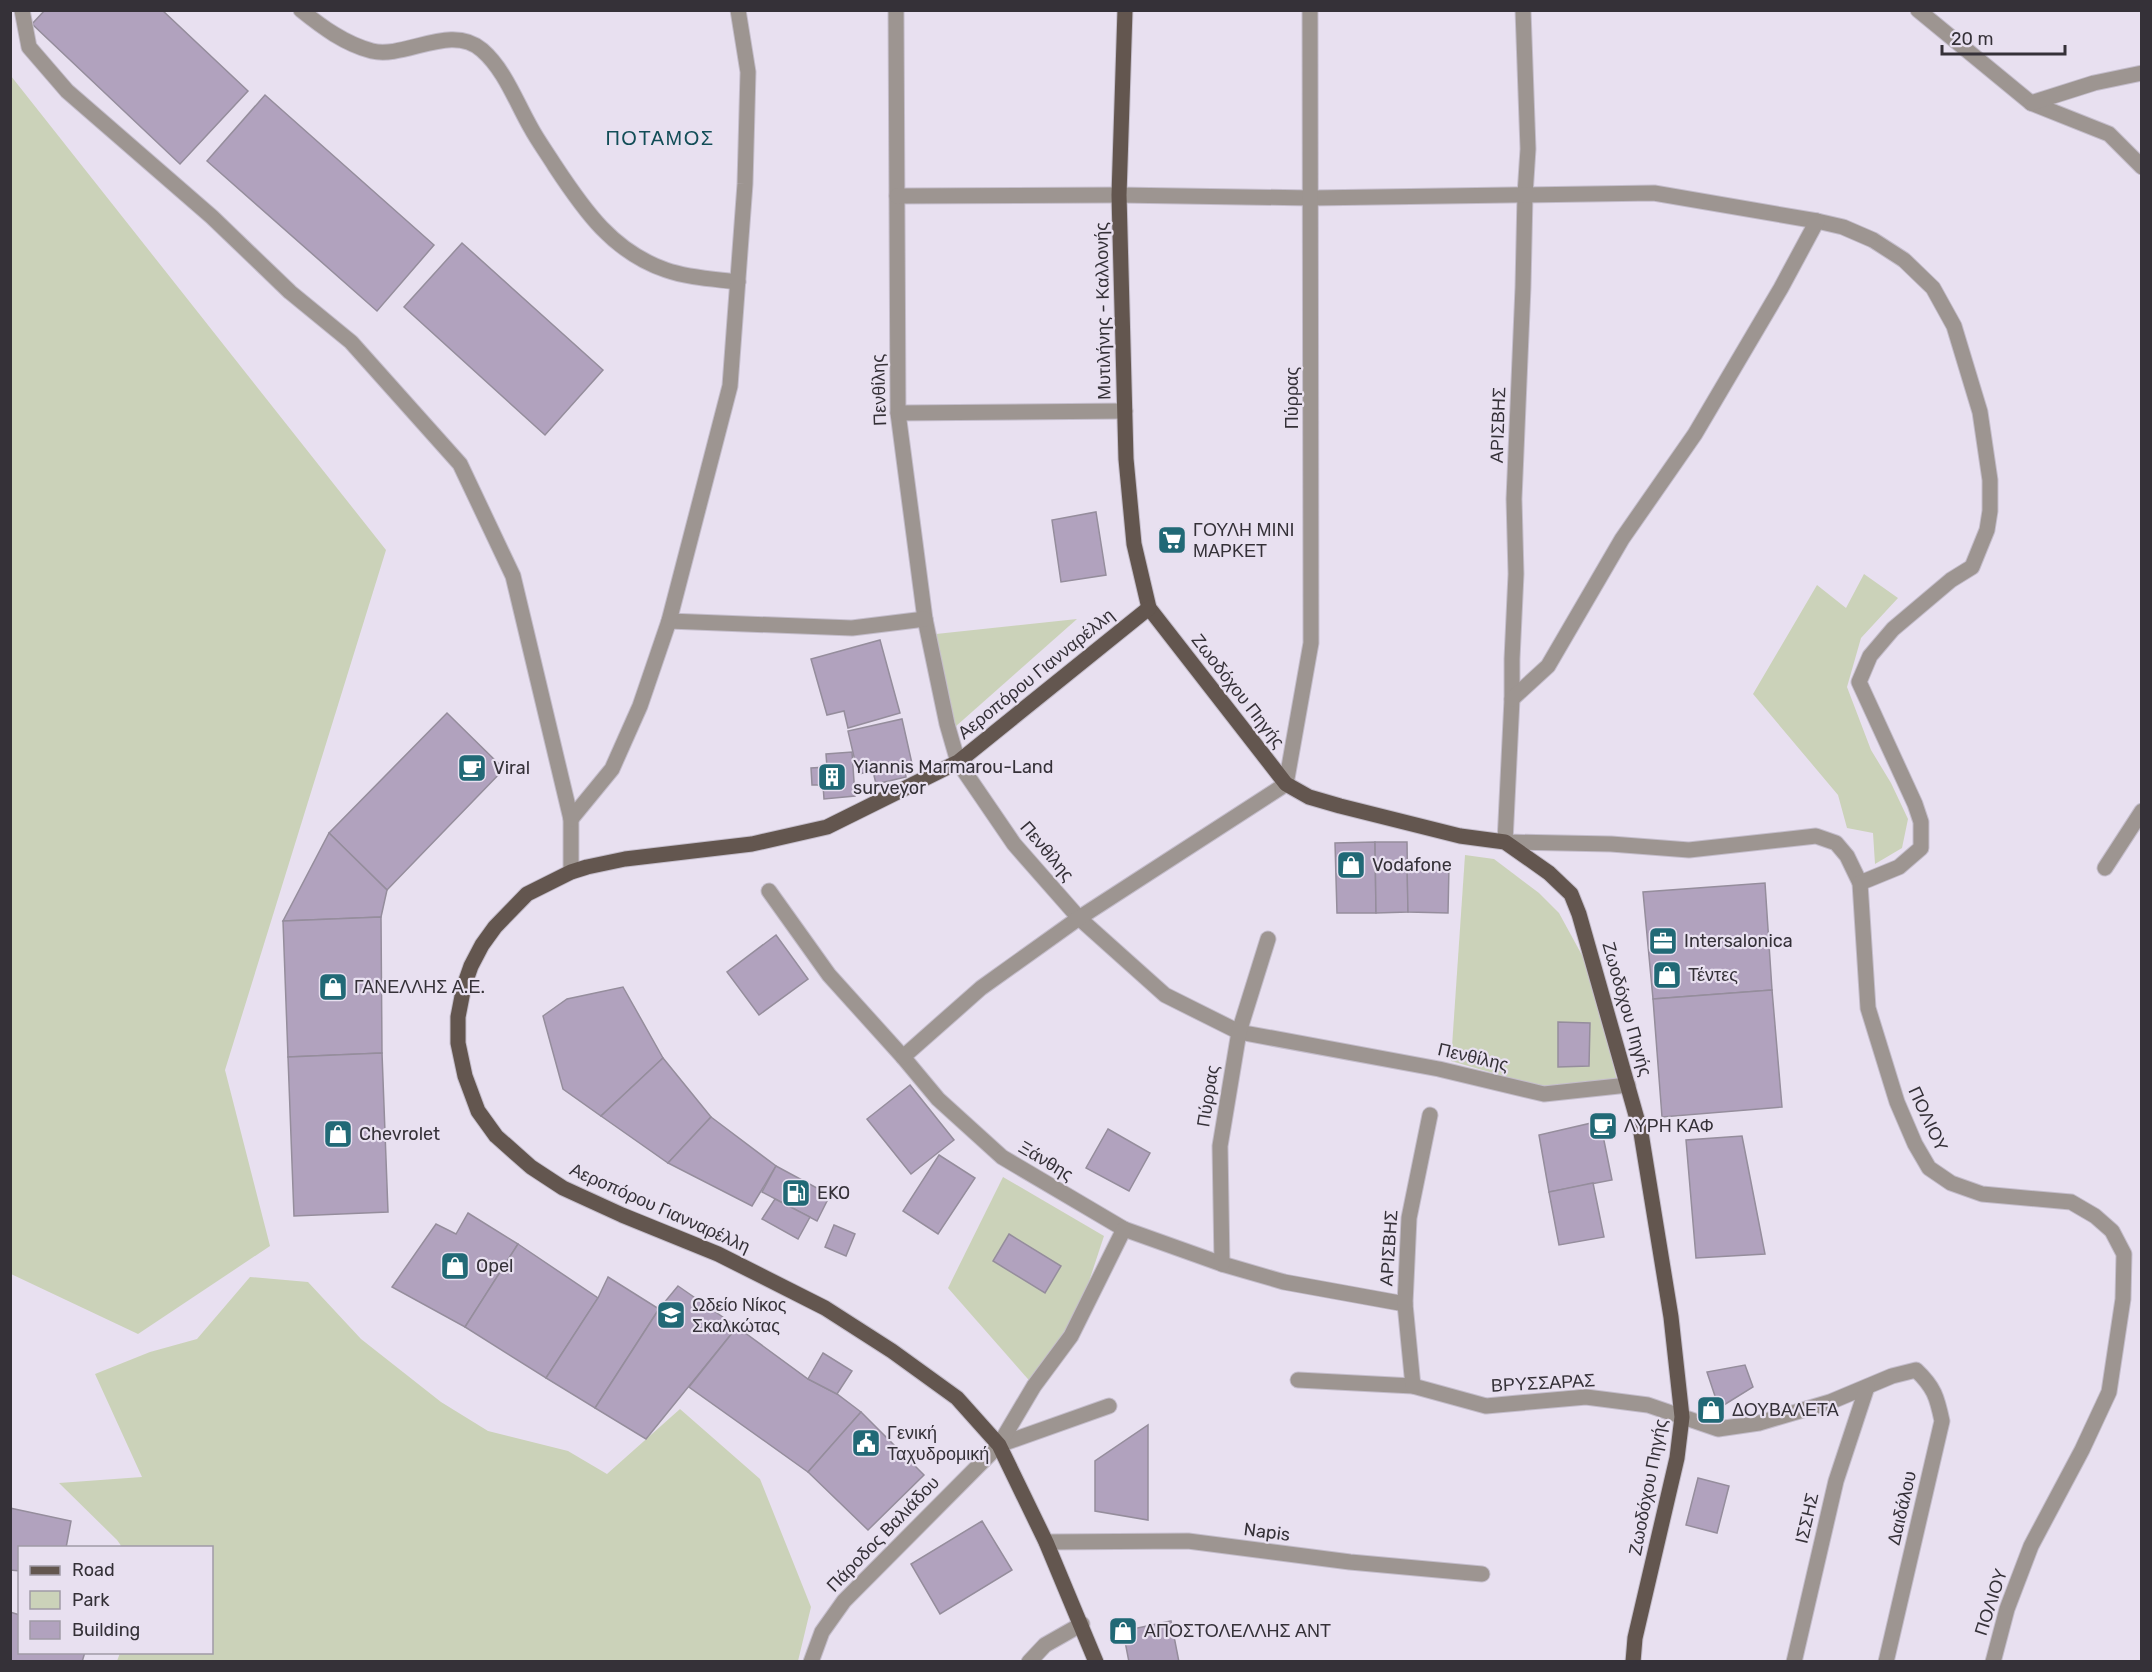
<svg xmlns="http://www.w3.org/2000/svg" width="2152" height="1672" font-family="Rubik,sans-serif">
	<style>
		.green { fill: #cbd2b9 }
		.building { fill: #b1a2be; stroke: #958d9c; stroke-width: 1.5 }
		.lines { fill: none; stroke-linecap: round; stroke-linejoin: round }
		.minor-casing { stroke: #c4bdcb; stroke-width: 17 }
		.major-casing { stroke: #c4bdcb; stroke-width: 17 }
		.minor { stroke: #9d9591; stroke-width: 15 }
		.major { stroke: #63564f; stroke-width: 15 }
		.labels { text-anchor: middle; stroke-width: 4.5; stroke-linejoin: round; paint-order: stroke }
		.street-label { font-size: 18px; fill: #353138; stroke: #e8e0f0 }
		.poi-label { font-size: 18px; fill: #353138; stroke: #e8e0f0; text-anchor: start }
		.neighbourhood-label { font-size: 20px; letter-spacing: 1.5px; fill: #124d57; stroke: #e8e0f0 }
	</style>
	<rect width="100%" height="100%" fill="#e8e0f0"/>
	<!-- green -->
	<g class="green">
		<path d="M11,76L386,550L225,1070L270,1246L138,1334L11,1274Z"/>
		<path d="M1864,574L1898,598L1861,638L1847,687L1871,750L1891,783L1908,819L1902,848L1875,864L1873,833L1847,828L1838,795L1753,694L1817,585L1846,608Z"/>
		<path d="M1077,619L955,727L936,634Z"/>
		<path d="M1465,855L1494,859L1539,893L1559,913L1583,957L1603,1018L1617,1081L1542,1087L1451,1061Z"/>
		<path d="M1003,1177L1104,1236L1071,1336L1034,1386L948,1288Z"/>
		<path d="M250,1277L308,1282L361,1339L441,1402L488,1431L568,1451L607,1474L680,1409L760,1479L811,1607L798,1661H117L120,1653L212,1652V1548L122,1547L117,1540L59,1483L142,1477L95,1374L150,1352L197,1339Z"/>
	</g>
	<!-- building -->
	<g class="building">
		<path d="M45,10H162L248,91L180,164L32,24Z"/>
		<path d="M265,95L434,245L377,311L207,161Z"/>
		<path d="M462,243L603,370L545,435L404,307Z"/>
		<path d="M1096,512L1106,575L1061,582L1052,520Z"/>
		<path d="M880,640L900,713L848,728L844,711L827,715L811,659Z"/>
		<path d="M447,713L504,769L387,890L329,833Z"/>
		<path d="M902,719L913,768L905,770L906,777L876,784L873,771L858,774L848,731Z"/>
		<path d="M852,752L855,796L824,799L823,785H812L811,768L827,767L826,754Z"/>
		<path d="M329,833L387,890L381,917L283,921Z"/>
		<path d="M1375,842L1376,913H1337L1335,843Z"/>
		<path d="M1375,842H1407L1408,912L1376,913Z"/>
		<path d="M1407,866H1449L1448,913L1408,912Z"/>
		<path d="M1765,883L1772,990L1653,999L1643,892Z"/>
		<path d="M381,917L382,1053L288,1057L283,921Z"/>
		<path d="M776,935L808,979L759,1015L727,972Z"/>
		<path d="M623,987L663,1058L601,1116L563,1089L543,1016L567,999Z"/>
		<path d="M1772,990L1782,1107L1662,1117L1653,999Z"/>
		<path d="M1558,1022L1590,1023L1589,1066L1558,1067Z"/>
		<path d="M382,1053L388,1212L294,1216L288,1057Z"/>
		<path d="M663,1058L711,1117L668,1163L601,1116Z"/>
		<path d="M910,1085L954,1140L911,1174L867,1119Z"/>
		<path d="M711,1117L776,1166L752,1206L668,1163Z"/>
		<path d="M1600,1121L1612,1180L1549,1192L1539,1135Z"/>
		<path d="M1108,1129L1150,1153L1129,1191L1086,1168Z"/>
		<path d="M1742,1136L1765,1254L1696,1258L1686,1140Z"/>
		<path d="M939,1155L975,1178L938,1234L903,1211Z"/>
		<path d="M776,1166L830,1195L817,1221L762,1192Z"/>
		<path d="M1593,1183L1604,1237L1559,1245L1549,1192Z"/>
		<path d="M775,1199L810,1217L798,1239L762,1219Z"/>
		<path d="M468,1213L518,1244L465,1327L392,1287L436,1224L456,1234Z"/>
		<path d="M834,1225L855,1234L846,1256L825,1247Z"/>
		<path d="M1009,1234L1061,1266L1045,1293L993,1261Z"/>
		<path d="M518,1244L598,1298L546,1378L465,1327Z"/>
		<path d="M608,1277L659,1309L595,1408L546,1378L598,1298Z"/>
		<path d="M678,1286L737,1327L646,1439L595,1408L659,1309Z"/>
		<path d="M737,1327L808,1379L837,1394L861,1412L808,1472L689,1387Z"/>
		<path d="M823,1353L852,1371L837,1394L808,1379Z"/>
		<path d="M1745,1365L1753,1387L1719,1408L1707,1372Z"/>
		<path d="M861,1412L924,1475L868,1530L808,1472Z"/>
		<path d="M1148,1425V1520L1095,1511V1461Z"/>
		<path d="M1698,1478L1729,1486L1717,1533L1686,1525Z"/>
		<path d="M10,1508L71,1521L66,1548H20V1571L10,1570Z"/>
		<path d="M982,1521L1012,1570L940,1614L911,1564Z"/>
		<path d="M10,1612L20,1615V1652H85L82,1662H10Z"/>
		<path d="M1171,1621L1179,1662H1129L1123,1631Z"/>
	</g>
	<g class="lines">
		<!-- minor casing -->
		<g class="minor-casing">
			<g id="minor">
				<path d="M22,10L29,47L67,91L212,217L290,292L351,342L460,464L513,576L571,819V872"/>
				<path d="M301,10C322,27 345,44 372,51C405,59 451,23 482,50C505,70 516,102 531,128C538,141 547,153 555,166C584,210 613,252 666,270C689,278 714,279 738,282"/>
				<path d="M896,10L898,413L925,619L947,724L958,762L1014,844L1079,918L1165,995L1239,1032L1439,1069L1544,1094L1628,1085"/>
				<path d="M1523,10L1528,149L1525,195L1523,287L1514,499L1516,574L1512,659V699L1505,842L1611,844L1689,850L1816,836L1836,843L1847,856L1860,883L1868,1008L1897,1102L1915,1144L1929,1168L1951,1183L1982,1194L2071,1202L2095,1216L2112,1231L2124,1254L2123,1299L2109,1392L2082,1450L2031,1546L2007,1609L1993,1662"/>
				<path d="M1918,10L2031,103L2109,134L2142,167"/>
				<path d="M2031,103L2094,83L2142,73"/>
				<path d="M897,196L1119,195L1311,198L1654,193L1817,221L1843,227L1873,240L1904,260L1933,288L1954,326L1980,412L1990,480V511L1987,530L1972,567L1951,580L1893,629L1870,656L1859,682L1915,804L1921,822V848L1899,867L1860,883"/>
				<path d="M898,413L1125,411"/>
				<path d="M669,621L852,628L925,619"/>
				<path d="M1512,699L1548,666L1622,539L1695,434L1781,288L1817,221"/>
				<path d="M571,819L612,769L640,706L669,621L730,386L745,184L748,72L738,10"/>
				<path d="M2105,868L2142,811"/>
				<path d="M769,891L829,975L903,1057L938,1099L1002,1157L1124,1229L1222,1264L1284,1282L1405,1304"/>
				<path d="M903,1057L981,988L1079,918L1286,784L1311,643L1310,10"/>
				<path d="M1222,1264L1220,1146L1239,1032L1268,939"/>
				<path d="M1298,1380L1413,1386L1486,1406L1586,1397L1648,1405L1718,1429L1759,1423L1830,1402L1892,1376L1916,1370C1934,1387 1937,1397 1942,1421L1886,1662"/>
				<path d="M1413,1386L1405,1304L1409,1218L1430,1115"/>
				<path d="M999,1445L1109,1406"/>
				<path d="M1046,1542L1188,1541L1350,1562L1482,1574"/>
				<path d="M811,1662L822,1632L844,1601L999,1445L1034,1386L1071,1336L1124,1229"/>
				<path d="M1029,1662L1045,1645L1082,1624"/>
				<path d="M1794,1662L1836,1481L1867,1387"/>
			</g>
		</g>
		<!-- major casing -->
		<g class="major-casing">
			<g id="major">
				<path d="M1125,10L1119,195L1126,459L1134,544L1149,608L1286,784L1309,797L1340,806L1460,836L1505,842L1549,873L1571,894L1579,914L1641,1133L1671,1317L1682,1417L1677,1458L1635,1638L1633,1662"/>
				<path d="M1096,1662L1046,1542L999,1445L957,1398L892,1351L825,1308L718,1254L622,1215L563,1188L531,1167L496,1136L478,1111L465,1076L458,1043V1017L464,986L471,966L482,945L495,927L527,894L571,872L587,867L625,859L752,844L827,827L958,762L1149,608"/>
			</g>
		</g>
		<!-- minor -->
		<use href="#minor" class="minor"/>
		<!-- major -->
		<use href="#major" class="major"/>
	</g>
	<!-- icons -->
	<defs>
		<g id="supermarket-square" transform="scale(1.5)"><rect x="-9" y="-9" width="18" height="18" rx="4" fill="#216976" stroke="#e8e0f0"/><path d="M-6-5.5h2.5l.6 2H6L4.5 2H-2.5L-4.4-4H-6ZM-1.5 3.2a1.3 1.3 0 1 0 .1 0ZM3 3.2a1.3 1.3 0 1 0 .1 0Z" fill="#fff"/></g>
		<g id="cafe-square" transform="scale(1.5)"><rect x="-9" y="-9" width="18" height="18" rx="4" fill="#216976" stroke="#e8e0f0"/><path d="M-5.5-4.5H6V0H3Q3 3.5 0 3.5H-2.5Q-5.5 3.5-5.5 0ZM3-3.2v2h1.7v-2ZM-6 4.5H4V6H-6Z" fill="#fff"/></g>
		<g id="building-square" transform="scale(1.5)"><rect x="-9" y="-9" width="18" height="18" rx="4" fill="#216976" stroke="#e8e0f0"/><path d="M-4-6H4V6H1V3H-1V6H-4ZM-2.5-4.3h1.7v1.8h-1.7ZM.8-4.3h1.7v1.8H.8ZM-2.5-1h1.7V.8h-1.7ZM.8-1h1.7V.8H.8Z" fill="#fff"/></g>
		<g id="shop-square" transform="scale(1.5)"><rect x="-9" y="-9" width="18" height="18" rx="4" fill="#216976" stroke="#e8e0f0"/><path d="M-5-2.5h2.3a2.7 3.5 0 0 1 5.4 0H5L5.5 6h-11ZM-1.5-2.5h3a1.5 2.3 0 0 0-3 0Z" fill="#fff"/></g>
		<g id="office-square" transform="scale(1.5)"><rect x="-9" y="-9" width="18" height="18" rx="4" fill="#216976" stroke="#e8e0f0"/><path d="M-6-3h4V-5.5h4V-3h4V5H-6ZM-1-4.5V-3h2v-1.5ZM-6 0V1H6V0Z" fill="#fff"/></g>
		<g id="fuel-square" transform="scale(1.5)"><rect x="-9" y="-9" width="18" height="18" rx="4" fill="#216976" stroke="#e8e0f0"/><path d="M-5.5-6h7V0h2V4h1.3V-2.5L3-4.5l.8-.8L6-3V5H2.5V1h-1V6h-7ZM-4.2-4.7v3.2H.2V-4.7Z" fill="#fff"/></g>
		<g id="school-square" transform="scale(1.5)"><rect x="-9" y="-9" width="18" height="18" rx="4" fill="#216976" stroke="#e8e0f0"/><path d="M0-5L7-2L0 1L-7-2ZM-4 1L0 2.5L4 1V4Q0 6-4 4Z" fill="#fff"/></g>
		<g id="civic-square" transform="scale(1.5)"><rect x="-9" y="-9" width="18" height="18" rx="4" fill="#216976" stroke="#e8e0f0"/><path d="M-.6-6.5H3V-4.5H.6V-3L4-1V1h2V6H-6V1h2V-1L-.6-3ZM-1.2 2.5V6h2.4V2.5Z" fill="#fff"/></g>
	</defs>
	<g fill-rule="evenodd">
		<use href="#supermarket-square" x="1172" y="540"/>
		<use href="#cafe-square" x="472" y="768"/>
		<use href="#building-square" x="832" y="777"/>
		<use href="#shop-square" x="1351" y="865"/>
		<use href="#office-square" x="1663" y="941"/>
		<use href="#shop-square" x="1667" y="975"/>
		<use href="#shop-square" x="333" y="987"/>
		<use href="#cafe-square" x="1603" y="1126"/>
		<use href="#shop-square" x="338" y="1134"/>
		<use href="#fuel-square" x="796" y="1193"/>
		<use href="#shop-square" x="455" y="1266"/>
		<use href="#school-square" x="671" y="1315"/>
		<use href="#shop-square" x="1711" y="1410"/>
		<use href="#civic-square" x="866" y="1443"/>
		<use href="#shop-square" x="1123" y="1631"/>
	</g>
	<g class="labels">
		<!-- street labels -->
		<g class="street-label">
			<text transform="translate(1103 311) rotate(-91)" y="6">Μυτιλήνης - Καλλονής</text>
			<text transform="translate(879 390) rotate(-92)" y="6">Πενθίλης</text>
			<text transform="translate(1292 398) rotate(-90)" y="6">Πύρρας</text>
			<text transform="translate(1498 425) rotate(-88)" y="6">ΑΡΙΣΒΗΣ</text>
			<text transform="translate(1036 674) rotate(-39)" y="6">Αεροπόρου Γιανναρέλλη</text>
			<text transform="translate(1238 691) rotate(52)" y="6">Ζωοδόχου Πηγής</text>
			<text transform="translate(1047 851) rotate(50)" y="6">Πενθίλης</text>
			<text transform="translate(1627 1009) rotate(74)" y="6">Ζωοδόχου Πηγής</text>
			<text transform="translate(1473 1057) rotate(13)" y="6">Πενθίλης</text>
			<text transform="translate(1208 1096) rotate(-81)" y="6">Πύρρας</text>
			<text transform="translate(1928 1119) rotate(65)" y="6">ΠΟΛΙΟΥ</text>
			<text transform="translate(1046 1161) rotate(31)" y="6">Ξάνθης</text>
			<text transform="translate(660 1208) rotate(24)" y="6">Αεροπόρου Γιανναρέλλη</text>
			<text transform="translate(1389 1248) rotate(-86)" y="6">ΑΡΙΣΒΗΣ</text>
			<text transform="translate(1543 1383) rotate(-3)" y="6">ΒΡΥΣΣΑΡΑΣ</text>
			<text transform="translate(1648 1487) rotate(-79)" y="6">Ζωοδόχου Πηγής</text>
			<text transform="translate(1902 1508) rotate(-77)" y="6">Δαιδάλου</text>
			<text transform="translate(1807 1518) rotate(-77)" y="6">ΙΣΣΗΣ</text>
			<text transform="translate(1267 1532) rotate(7)" y="6">Napis</text>
			<text transform="translate(883 1534) rotate(-46)" y="6">Πάροδος Βαλιάδου</text>
			<text transform="translate(1991 1602) rotate(-72)" y="6">ΠΟΛΙΟΥ</text>
		</g>
		<!-- poi labels -->
		<g class="poi-label">
			<text x="1193" y="536">ΓΟΥΛΗ ΜΙΝΙ<tspan x="1193" dy="21">ΜΑΡΚΕΤ</tspan></text>
			<text x="853" y="773">Yiannis Marmarou-Land<tspan x="853" dy="21">surveyor</tspan></text>
			<text x="493" y="774">Viral</text>
			<text x="1372" y="871">Vodafone</text>
			<text x="1684" y="947">Intersalonica</text>
			<text x="1688" y="981">Τέντες</text>
			<text x="354" y="993">ΓΑΝΕΛΛΗΣ Α.Ε.</text>
			<text x="1624" y="1132">ΛΥΡΗ ΚΑΦ</text>
			<text x="359" y="1140">Chevrolet</text>
			<text x="817" y="1199">EKO</text>
			<text x="476" y="1272">Opel</text>
			<text x="692" y="1311">Ωδείο Νίκος<tspan x="692" dy="21">Σκαλκώτας</tspan></text>
			<text x="1732" y="1416">ΔΟΥΒΑΛΕΤΑ</text>
			<text x="887" y="1439">Γενική<tspan x="887" dy="21">Ταχυδρομική</tspan></text>
			<text x="1144" y="1637">ΑΠΟΣΤΟΛΕΛΛΗΣ ΑΝΤ</text>
		</g>
		<!-- neighbourhood labels -->
		<g class="neighbourhood-label">
			<text x="660" y="145">ΠΟΤΑΜΟΣ</text>
		</g>
	</g>
	<!-- border -->
	<rect width="2152" height="1672" fill="none" stroke="#353138" stroke-width="24"/>
	<!-- legend -->
	<rect x="18" y="1546" width="195" height="108" fill="#e8e0f0" stroke="#a09aa6" stroke-width="1.5"/>
	<rect x="30" y="1566" width="30" height="9" fill="#63564f" stroke="#a09aa6" stroke-width="1.5"/>
	<text x="72" y="1576" font-size="18" fill="#353138">Road</text>
	<rect x="30" y="1591" width="30" height="18" fill="#cbd2b9" stroke="#a09aa6" stroke-width="1.5"/>
	<text x="72" y="1606" font-size="18" fill="#353138">Park</text>
	<rect x="30" y="1621" width="30" height="18" fill="#b1a2be" stroke="#a09aa6" stroke-width="1.5"/>
	<text x="72" y="1636" font-size="18" fill="#353138">Building</text>
	<!-- scale -->
	<path d="M1942 45v9h123v-9" fill="none" stroke="#353138" stroke-width="3"/>
	<text x="1951" y="45" font-size="18" fill="#353138" stroke="#e8e0f0" stroke-width="4.5" paint-order="stroke">20 m</text>
</svg>
